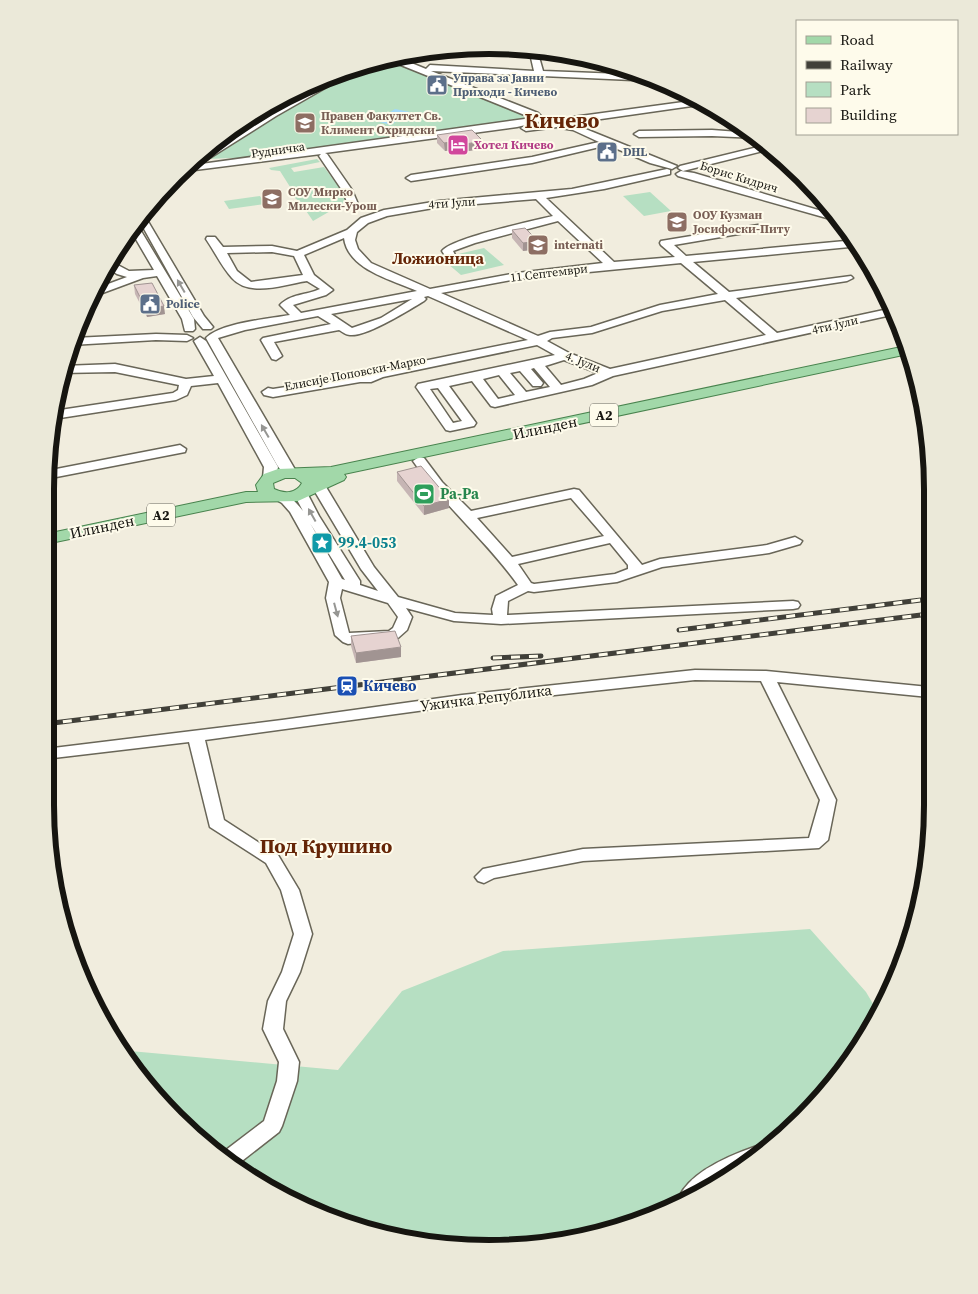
<svg xmlns="http://www.w3.org/2000/svg" width="978" height="1294" font-family="'Source Serif 4',serif">
	<style>
		.green { fill: #b6dfc2 }
		.water { fill: #a1dafb }
		.lines { fill: none; stroke-linecap: round; stroke-linejoin: round }
		.river { fill: #a1dafb; fill-rule: evenodd }
		.minor-casing { stroke: #696658; stroke-width: 3 }
		.major-casing { stroke: #49834e; stroke-width: 2 }
		.minor { fill: #fff; fill-rule: evenodd }
		.major { fill: #a2d8a9; fill-rule: evenodd }
		.rail-casing { stroke: #414039; stroke-width: 5 }
		.rail { stroke: #fefbeb; stroke-width: 3; stroke-dasharray: 9; stroke-linecap: butt }
		.wall { fill: #c6b5b4 }
		.shaded-wall { fill: #a19492 }
		.building { fill: #e6d3d1; stroke: #a19492 }
		.oneway { fill: #969693 }
		.labels { text-anchor: middle; stroke-width: 4; stroke-linejoin: round; paint-order: stroke }
		.far-service-label { font-size: 12px; font-weight: bold; fill: #4e5e75; stroke: #fefbeb; text-anchor: start }
		.far-education-label { font-size: 12px; font-weight: bold; fill: #785e54; stroke: #fefbeb; text-anchor: start }
		.far-hotel-label { font-size: 12px; font-weight: bold; fill: #b23c85; stroke: #fefbeb; text-anchor: start }
		.far-street-label { font-size: 12px; fill: #161510; stroke: #fefbeb }
		.shield { fill: #fefbeb; stroke: #5c5a52; stroke-width: 1 }
		.shield-label { font-size: 14px; font-weight: bold; fill: #161510 }
		.street-label { font-size: 15px; fill: #161510; stroke: #fefbeb }
		.leisure-label { font-size: 15px; font-weight: bold; fill: #27864d; stroke: #fefbeb; text-anchor: start }
		.culture-label { font-size: 15px; font-weight: bold; fill: #0d838f; stroke: #fefbeb; text-anchor: start }
		.transit-label { font-size: 15px; font-weight: bold; fill: #164399; stroke: #fefbeb; text-anchor: start }
		.far-district-label { font-size: 16px; font-weight: bold; fill: #652507; stroke: #fefbeb }
		.district-label { font-size: 20px; font-weight: bold; fill: #652507; stroke: #fefbeb }
		.far-town-label { font-size: 21px; font-weight: bold; fill: #652507; stroke: #fefbeb }
		.rim { fill: none; stroke: #161510; stroke-width: 6 }
	</style>
	<rect width="100%" height="100%" fill="#f1edde"/>
	<!-- green -->
	<g class="green">
		<path d="M386,58L416,69L534,117L533,120L248,162L231,158L208,159L212,154L274,115L356,68Z"/>
		<path d="M317,159L320,162L291,168L294,172L324,167L339,187L346,202L313,221L300,202L295,198L292,190L280,171L271,170L269,168Z"/>
		<path d="M650,192L671,211L644,216L623,196Z"/>
		<path d="M260,196L265,204L229,209L224,201Z"/>
		<path d="M484,248L504,265L461,275L441,258Z"/>
		<path d="M810,929L866,992L879,1014L873,1027L823,1098L736,1174L632,1225L518,1248L402,1240L292,1203L175,1119L124,1052L130,1051L338,1070L402,991L503,951Z"/>
	</g>
	<!-- water -->
	<path class="water" d="M395,109L410,112L391,125L376,121Z"/>
	<g class="lines">
		<!-- river -->
		<g class="river">
			<path d="M342,72L341,75L305,98L301,99L295,95L319,79Z"/>
			<path d="M238,130L244,134L242,137L215,154H206L224,137Z"/>
		</g>
		<!-- minor casing -->
		<g class="minor-casing">
			<g id="minor">
				<path d="M529,49L537,50L543,71L647,75L659,79L655,81L431,71L538,113L544,119L542,121L517,127L325,153L327,154L352,190L358,204L353,207L348,204L342,190L319,156L321,154L187,171L194,165L532,118L386,59L394,56L426,69L430,65L534,71Z"/>
				<path d="M353,68V72L276,116L200,164H195C224,137 260,118 295,98C314,87 332,75 353,68Z"/>
				<path d="M698,100L706,104L573,123L568,120L573,117Z"/>
				<path d="M554,122L557,123V127L526,131L521,128L526,125Z"/>
				<path d="M564,123L578,126L677,166L672,169L650,163L608,145L532,163L411,181L406,178L411,175L532,157L599,142L573,130L561,128L559,126Z"/>
				<path d="M712,130L752,133L758,138L712,136L639,137L634,134L639,131Z"/>
				<path d="M766,145L771,149L683,171L678,168L680,166Z"/>
				<path d="M667,169L670,170V174L604,189L546,198L614,262L675,257L661,245L660,243L661,241L758,225L763,228L762,230L674,245L686,256L856,240L860,246L693,262L729,292L851,276L853,278L847,281L736,298L777,333L893,308L896,314L613,376L592,385L495,407L491,406L472,381L449,386L476,423L474,426L450,431L446,430L416,387L418,384L555,355L537,345L383,377L371,382H360L273,397L264,395L262,392L268,388L273,389L369,374L379,370L528,340L428,296L424,297L426,299L424,301C409,310 366,337 350,335C346,335 343,332 339,330L274,342L282,356L276,360L272,359L261,340L263,338L331,324L318,316L245,330L218,338L297,473L290,477L285,476L277,465L206,338C221,323 267,319 290,315L280,305C290,294 307,295 320,289L307,281C285,284 250,298 232,278C222,267 215,252 206,239L207,237H215L223,247L272,246L297,251L347,230L361,218L384,210L439,201L572,189ZM536,199L553,216C533,221 452,238 442,251L446,257H454L455,255L453,251L475,243L558,221L603,263L517,273L430,289L371,263L358,249L355,240L357,232L368,223L387,216L439,207ZM344,238C348,270 393,280 417,291L301,313L293,305L326,295L333,290L314,275L304,255ZM272,252L294,256L303,275L251,282L237,271L227,253ZM681,263L718,294L660,305L591,327L550,332L538,336L441,293L517,279ZM412,299L381,318L352,328L331,314ZM725,300L766,335L610,369L569,353L547,341L552,338L592,333L662,311ZM564,360L598,373L584,379L561,385L545,366ZM534,368L550,387L526,392L510,373L520,371L533,386H541L543,383L531,369ZM499,375L515,395L498,399L483,379ZM438,388L462,421L453,423L430,389Z"/>
				<path d="M681,171L694,173L835,215L841,222L678,176L676,174Z"/>
				<path d="M143,213L204,316L213,327L211,329H203L193,317L138,218Z"/>
				<path d="M135,221L194,319L195,329L193,331H185L182,319L157,276L143,278L89,298L92,290L127,277L117,274L106,267L110,261L129,271L154,270L130,229Z"/>
				<path d="M156,334L187,335L193,338L187,341L156,340L71,345L74,338Z"/>
				<path d="M200,337L206,341L278,467L275,481H265L263,478L264,467L218,383L191,386L187,395L176,400L60,418L54,414L60,410L173,393L178,390L179,385L115,372L60,373L63,366L115,364L186,379L214,376L194,341Z"/>
				<path d="M180,445L186,449L185,452L46,479V471Z"/>
				<path d="M419,457L424,458L442,482L471,511L574,489L579,490L642,565L660,559L767,545L795,537L802,541L800,544L769,553L662,567L617,582L534,592L528,591L508,601L507,615L793,601L798,602L800,605L798,608L793,609L501,624L454,621L406,608L412,617L407,630L398,638L348,644L343,642L335,635L326,598L329,582L290,512L282,503L270,496L272,493C286,490 295,501 303,511L294,494L296,491H306L319,516L360,581V585L378,591L361,569L311,485L313,482H323L374,567L398,597L455,613L493,615L492,609L496,596L518,585C486,540 444,506 413,461ZM571,498L604,536L512,557L477,518ZM310,523L345,580L342,579ZM610,543L628,565V569L615,574L534,584L531,583L518,564ZM342,589L388,603L398,617L393,628L389,631L349,633L340,598Z"/>
				<path d="M695,670L766,671L929,687V697L777,682L836,800L828,840L819,848L583,861L494,878L484,883L478,881L475,877L483,869L583,849L809,838L820,800L761,681L695,680L462,705L205,740L224,820L278,855L299,890L312,934L300,972L286,1001L283,1029L299,1062L297,1081L282,1126L279,1132L238,1164L222,1153L264,1121L277,1081L279,1062L263,1029L268,1001L282,972L294,934L281,890L266,863L210,827L189,742L45,759V749L282,720L462,695Z"/>
				<path d="M757,1146L764,1149L739,1171L681,1201L679,1197C691,1171 731,1155 757,1146Z"/>
			</g>
		</g>
		<!-- major casing -->
		<g class="major-casing">
			<path id="major" d="M906,346L908,354L344,474L346,477L344,480L298,501L246,502L46,544V534L246,492H258L256,485L264,474L278,469L331,467ZM285,478H295L302,483C296,494 284,494 274,489L273,483Z"/>
		</g>
		<!-- minor -->
		<use href="#minor" class="minor"/>
		<!-- major -->
		<use href="#major" class="major"/>
		<!-- rail casing -->
		<g class="rail-casing">
			<g id="rail">
				<path d="M679,630L929,599"/>
				<path d="M493,658L541,656"/>
				<path d="M45,724L929,614"/>
			</g>
		</g>
		<!-- rail -->
		<use href="#rail" class="rail"/>
	</g>
	<!-- wall -->
	<g class="wall">
		<path d="M437,135L483,149L460,152L458,149L445,151L437,143Z"/>
		<path d="M512,230L538,249L523,251L512,238Z"/>
		<path d="M134,285L165,314L147,317L135,294Z"/>
		<path d="M397,472L449,499V508L424,515L397,481Z"/>
		<path d="M351,636L401,657L356,663L351,646Z"/>
	</g>
	<!-- shaded-wall -->
	<g class="shaded-wall">
		<path d="M457,141L458,149L445,151L444,143Z"/>
		<path d="M483,141V149L460,152V145Z"/>
		<path d="M538,241V249L523,251V243Z"/>
		<path d="M164,306L165,314L147,317L146,309Z"/>
		<path d="M449,499V508L424,515V506Z"/>
		<path d="M401,647V657L356,663V653Z"/>
	</g>
	<!-- building -->
	<g class="building">
		<path d="M472,130L483,141L460,145L457,141L444,143L437,135Z"/>
		<path d="M525,228L538,241L523,243L512,230Z"/>
		<path d="M152,283L164,306L146,309L134,285Z"/>
		<path d="M421,466L449,499L424,506L397,472Z"/>
		<path d="M395,631L401,647L356,653L351,636Z"/>
	</g>
	<!-- one-way arrows -->
	<defs><path id="oneway-solid" d="M-6-.8H1V-3.2L6.5 0L1 3.2V.8H-6Z" transform="scale(1.25)"/></defs>
	<g class="oneway">
		<use href="#oneway-solid" transform="translate(181 286) rotate(-120)"/>
		<use href="#oneway-solid" transform="translate(265 431) rotate(-120)"/>
		<use href="#oneway-solid" transform="translate(312 515) rotate(-119)"/>
		<use href="#oneway-solid" transform="translate(336 610) rotate(75)"/>
	</g>
	<!-- icons -->
	<defs>
		<g id="civic-square" transform="scale(1.125)"><rect x="-9" y="-9" width="18" height="18" rx="4" fill="#5c6f8a" stroke="#fefbeb"/><path d="M-.6-6.5H3V-4.5H.6V-3L4-1V1h2V6H-6V1h2V-1L-.6-3ZM-1.2 2.5V6h2.4V2.5Z" fill="#fff"/></g>
		<g id="university-square" transform="scale(1.125)"><rect x="-9" y="-9" width="18" height="18" rx="4" fill="#8d6e63" stroke="#fefbeb"/><path d="M0-5L7-2L0 1L-7-2ZM-4 1L0 2.5L4 1V4Q0 6-4 4Z" fill="#fff"/></g>
		<g id="hotel-square" transform="scale(1.125)"><rect x="-9" y="-9" width="18" height="18" rx="4" fill="#d1479c" stroke="#fefbeb"/><path d="M-6-4.5h1.5V1H6V5H4.5V3h-9V5H-6ZM-4 0a1.8 1.8 0 1 1 3.6 0ZM.5 0V-2.5h3Q6-2.5 6 0Z" fill="#fff"/></g>
		<g id="school-square" transform="scale(1.125)"><rect x="-9" y="-9" width="18" height="18" rx="4" fill="#8d6e63" stroke="#fefbeb"/><path d="M0-5L7-2L0 1L-7-2ZM-4 1L0 2.5L4 1V4Q0 6-4 4Z" fill="#fff"/></g>
		<g id="stadium-square" transform="scale(1.125)"><rect x="-9" y="-9" width="18" height="18" rx="4" fill="#2e9e5b" stroke="#fefbeb"/><path d="M0-5a6.5 5 0 1 0 0 10a6.5 5 0 1 0 0-10ZM-3.5-1.8h7v3.6h-7Z" fill="#fff"/></g>
		<g id="sight-square" transform="scale(1.125)"><rect x="-9" y="-9" width="18" height="18" rx="4" fill="#0f9aa8" stroke="#fefbeb"/><path d="M0-6L1.8-2.2L6-1.7L2.9 1.2L3.7 5.4L0 3.3L-3.7 5.4L-2.9 1.2L-6-1.7L-1.8-2.2Z" fill="#fff"/></g>
		<g id="station-square" transform="scale(1.125)"><rect x="-9" y="-9" width="18" height="18" rx="4" fill="#1a4fb4" stroke="#fefbeb"/><path d="M-3-6H3Q5-6 5-4V2Q5 4 3 4L4.5 6H3L1.5 4h-3L-3 6H-4.5L-3 4Q-5 4-5 2V-4Q-5-6-3-6ZM-3.5-4v3h7v-3ZM-3.5 1v1.5H-2V1ZM2 1v1.5H3.5V1Z" fill="#fff"/></g>
	</defs>
	<g fill-rule="evenodd">
		<use href="#civic-square" x="437" y="85"/>
		<use href="#university-square" x="305" y="123"/>
		<use href="#hotel-square" x="458" y="145"/>
		<use href="#civic-square" x="607" y="152"/>
		<use href="#university-square" x="272" y="199"/>
		<use href="#school-square" x="677" y="222"/>
		<use href="#school-square" x="538" y="245"/>
		<use href="#civic-square" x="150" y="304"/>
		<use href="#stadium-square" x="424" y="494"/>
		<use href="#sight-square" x="322" y="543"/>
		<use href="#station-square" x="347" y="686"/>
	</g>
	<g class="labels">
		<!-- far-service labels -->
		<g class="far-service-label">
			<text x="453" y="82">Управа за Јавни<tspan x="453" dy="14">Приходи - Кичево</tspan></text>
			<text x="623" y="156">DHL</text>
			<text x="166" y="308">Police</text>
		</g>
		<!-- far-education labels -->
		<g class="far-education-label">
			<text x="321" y="120">Правен Факултет Св.<tspan x="321" dy="14">Климент Охридски</tspan></text>
			<text x="288" y="196">СОУ Мирко<tspan x="288" dy="14">Милески-Урош</tspan></text>
			<text x="693" y="219">ООУ Кузман<tspan x="693" dy="14">Јосифоски-Питу</tspan></text>
			<text x="554" y="249">internati</text>
		</g>
		<!-- far-hotel labels -->
		<g class="far-hotel-label">
			<text x="474" y="149">Хотел Кичево</text>
		</g>
		<!-- far-street labels -->
		<g class="far-street-label">
			<text transform="translate(278 150) rotate(-8)" y="4">Рудничка</text>
			<text transform="translate(739 177) rotate(17)" y="4">Борис Кидрич</text>
			<text transform="translate(452 203) rotate(-4)" y="4">4ти Јули</text>
			<text transform="translate(549 273) rotate(-7)" y="4">11 Септември</text>
			<text transform="translate(835 325) rotate(-13)" y="4">4ти Јули</text>
			<text transform="translate(583 362) rotate(22)" y="4">4. Јули</text>
			<text transform="translate(355 373) rotate(-11)" y="4">Елисије Поповски-Марко</text>
		</g>
		<!-- shield labels -->
		<g class="shield">
			<rect x="590" y="403.5" width="28" height="23" rx="4"/>
			<rect x="147" y="503.5" width="28" height="23" rx="4"/>
		</g>
		<g class="shield-label">
			<text x="604" y="420">A2</text>
			<text x="161" y="520">A2</text>
		</g>
		<!-- street labels -->
		<g class="street-label">
			<text transform="translate(545 428) rotate(-12)" y="5">Илинден</text>
			<text transform="translate(102 527) rotate(-12)" y="5">Илинден</text>
			<text transform="translate(486 698) rotate(-7)" y="5">Ужичка Република</text>
		</g>
		<!-- leisure labels -->
		<g class="leisure-label">
			<text x="440" y="499">Ра-Ра</text>
		</g>
		<!-- culture labels -->
		<g class="culture-label">
			<text x="338" y="548">99.4-053</text>
		</g>
		<!-- transit labels -->
		<g class="transit-label">
			<text x="363" y="691">Кичево</text>
		</g>
		<!-- far-district labels -->
		<g class="far-district-label">
			<text x="438" y="264">Ложионица</text>
		</g>
		<!-- district labels -->
		<g class="district-label">
			<text x="326" y="853">Под Крушино</text>
		</g>
		<!-- far-town labels -->
		<g class="far-town-label">
			<text x="562" y="128">Кичево</text>
		</g>
	</g>
	<!-- crop -->
	<path d="M0 0H978V1294H0ZM489 54H489A435 435 0 0 1 924 489V805A435 435 0 0 1 489 1240H489A435 435 0 0 1 54 805V489A435 435 0 0 1 489 54Z" fill="#ebe9d9" fill-rule="evenodd"/>
	<path class="rim" d="M489 54H489A435 435 0 0 1 924 489V805A435 435 0 0 1 489 1240H489A435 435 0 0 1 54 805V489A435 435 0 0 1 489 54Z"/>
	<!-- legend -->
	<rect x="796" y="20" width="162" height="115" fill="#fefbeb" stroke="#a19f93"/>
	<rect x="806" y="36" width="25" height="8" fill="#a2d8a9" stroke="#a19f93"/>
	<text x="840" y="45" font-size="15" fill="#161510">Road</text>
	<rect x="806" y="61" width="25" height="8" fill="#414039" stroke="#a19f93"/>
	<text x="840" y="70" font-size="15" fill="#161510">Railway</text>
	<rect x="806" y="82" width="25" height="15" fill="#b6dfc2" stroke="#a19f93"/>
	<text x="840" y="95" font-size="15" fill="#161510">Park</text>
	<rect x="806" y="108" width="25" height="15" fill="#e6d3d1" stroke="#a19f93"/>
	<text x="840" y="120" font-size="15" fill="#161510">Building</text>
</svg>
